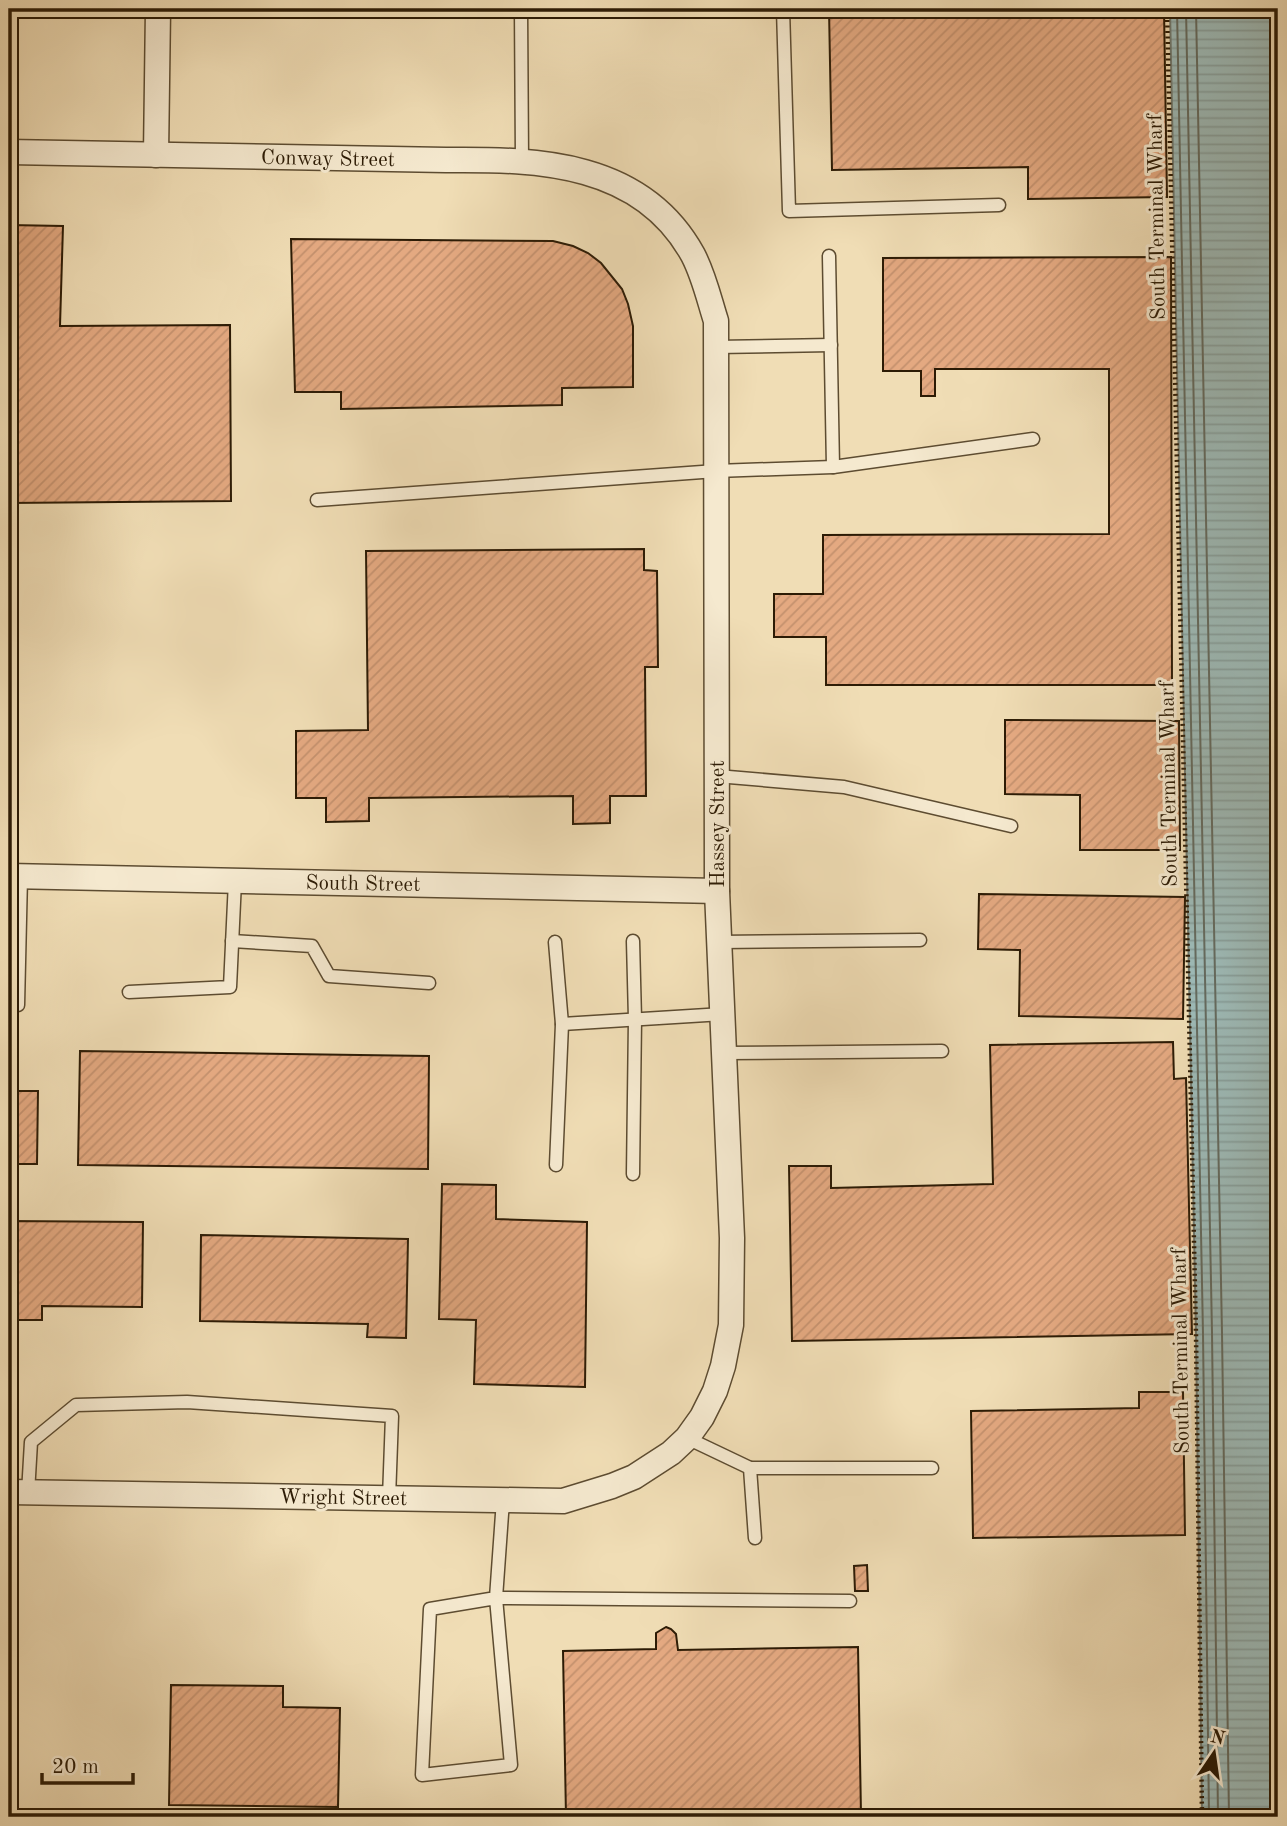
<svg xmlns="http://www.w3.org/2000/svg" width="1287" height="1826" font-family="'Old Standard TT',serif">
	<style>
		.water { fill: url(#water-rules); stroke: #707a70; stroke-width: 2 }
		.lines { fill: none; stroke-linecap: round; stroke-linejoin: round }
		.shore { stroke: #646a5e; stroke-width: 2 }
		.building { fill: url(#building-hatch); stroke: #2c1b05; stroke-width: 2 }
		.service-casing { stroke: #5d4c31; stroke-width: 15 }
		.minor-casing { stroke: #5d4c31; stroke-width: 27 }
		.path { stroke: #2c1b05; stroke-width: 4.5; stroke-dasharray: 2 3.5; stroke-linecap: butt }
		.service { stroke: #f5e9cf; stroke-width: 12 }
		.minor { stroke: #f5e9cf; stroke-width: 24 }
		.labels { text-anchor: middle; stroke-width: 6; stroke-linejoin: round; paint-order: stroke }
		.street-label { font-size: 21px; fill: #2c1b05; stroke: #f5e9cf }
	</style>
	<defs>
		<pattern id="water-rules" width="6" height="5" patternUnits="userSpaceOnUse" patternTransform="scale(1.75)"><rect width="6" height="5" fill="#9dbab7"/><path d="M0 2.5h6" fill="none" stroke="#879f9c"/></pattern>
		<pattern id="building-hatch" width="6" height="6" patternUnits="userSpaceOnUse" patternTransform="scale(1.75)"><rect width="6" height="6" fill="#e4a981"/><path d="M-1 1l2-2M0 6l6-6M5 7l2-2" fill="none" stroke="#c4916e"/></pattern>
	</defs>
	<rect width="100%" height="100%" fill="#f0ddb5"/>
	<filter id="stains"><feTurbulence type="fractalNoise" baseFrequency=".00286" numOctaves="4"/><feColorMatrix values="0 0 0 0 .2 0 0 0 0 .09 0 0 0 0 .02 0 0 0 .5 -.17"/></filter>
	<radialGradient id="worn" r=".72"><stop offset=".6" stop-color="#630" stop-opacity="0"/><stop offset="1" stop-color="#630" stop-opacity=".3"/></radialGradient>
	<!-- water -->
	<path class="water" d="M1170,9H1278V1817H1202L1196,1334Z"/>
	<g class="lines">
		<!-- shore -->
		<g class="shore">
			<path d="M1177,9L1203,1334L1209,1817"/>
			<path d="M1186,9L1212,1333L1218,1817"/>
			<path d="M1196,9L1222,1333L1229,1817"/>
		</g>
	</g>
	<!-- building -->
	<g class="building">
		<path d="M829,9H1164L1167,197L1028,199V167L832,170Z"/>
		<path d="M9,225L63,226L60,326L230,325L231,501L9,503Z"/>
		<path d="M291,239L553,241L573,246L588,253L601,263L622,289L628,304L633,326V387L562,388V405L341,409V392H295Z"/>
		<path d="M1171,257L1172,685H826V637H774V594H823V535L1109,534V369H935V396H921V371H883V258Z"/>
		<path d="M644,549V570L657,571L658,667H645L646,796H610V823L573,824V796L369,798V821L326,822V798H296V731L368,730L366,551Z"/>
		<path d="M1005,720L1179,721L1180,850H1080V795L1005,794Z"/>
		<path d="M979,894L1185,897L1183,1019L1019,1016L1020,950L978,949Z"/>
		<path d="M1173,1042L1174,1079L1186,1078L1192,1334L792,1341L789,1166H831V1188L993,1184L990,1045Z"/>
		<path d="M80,1051L429,1056L428,1169L78,1165Z"/>
		<path d="M9,1091H38L37,1164H9Z"/>
		<path d="M442,1184L496,1185V1219L587,1222L585,1387L474,1384L476,1320L439,1319Z"/>
		<path d="M9,1221L143,1222L142,1307L42,1306V1320H9Z"/>
		<path d="M201,1235L408,1239L406,1338L367,1337L368,1324L200,1321Z"/>
		<path d="M1139,1392H1183L1185,1535L973,1538L971,1411L1139,1408Z"/>
		<path d="M867,1565L868,1591H855L854,1566Z"/>
		<path d="M666,1627L671,1629L676,1634L678,1650L858,1647L861,1814L705,1817H566L563,1651L656,1649V1633Z"/>
		<path d="M171,1685L283,1686V1707L340,1708L338,1807L169,1805Z"/>
	</g>
	<g class="lines">
		<!-- service casing -->
		<g class="service-casing">
			<g id="service">
				<path d="M521,9L522,161"/>
				<path d="M783,9L789,211L999,205"/>
				<path d="M829,256L833,467"/>
				<path d="M716,347L831,345"/>
				<path d="M317,500L716,471L833,467L1033,439"/>
				<path d="M717,776L844,787L1011,826"/>
				<path d="M232,941L312,946L329,976L429,983"/>
				<path d="M555,942L562,1024L723,1014"/>
				<path d="M720,942L920,940"/>
				<path d="M129,992L230,987L235,881"/>
				<path d="M18,1005L21,876"/>
				<path d="M724,1053L942,1051"/>
				<path d="M556,1165L562,1024"/>
				<path d="M633,1174L635,1019L633,941"/>
				<path d="M687,1438L750,1468L755,1538"/>
				<path d="M750,1468H932"/>
				<path d="M28,1493L31,1442L76,1405L187,1402L392,1416L389,1498"/>
				<path d="M503,1500L496,1598L430,1609L422,1775L511,1765L496,1598L850,1601"/>
			</g>
		</g>
		<!-- minor casing -->
		<g class="minor-casing">
			<g id="minor">
				<path d="M9,152L446,160C539,159 642,162 693,255C704,276 709,299 716,321L717,891L732,1238L731,1325L723,1366L715,1391L702,1417L687,1438L671,1453L634,1477L612,1486L563,1501L9,1492"/>
				<path d="M156,155L158,9"/>
				<path d="M9,876L717,891"/>
			</g>
		</g>
		<!-- path -->
		<path class="path" d="M1167,9L1196,1334L1202,1817"/>
		<!-- service -->
		<use href="#service" class="service"/>
		<!-- minor -->
		<use href="#minor" class="minor"/>
	</g>
	<g class="labels">
		<!-- street labels -->
		<g class="street-label">
			<text transform="translate(328 158) rotate(1)" y="7">Conway Street</text>
			<text transform="translate(1156 217) rotate(-91)" y="7">South Terminal Wharf</text>
			<text transform="translate(1168 784) rotate(-91)" y="7">South Terminal Wharf</text>
			<text transform="translate(717 824) rotate(-90)" y="7">Hassey Street</text>
			<text transform="translate(363 883) rotate(1)" y="7">South Street</text>
			<text transform="translate(1180 1351) rotate(-91)" y="7">South Terminal Wharf</text>
			<text transform="translate(343 1497) rotate(1)" y="7">Wright Street</text>
		</g>
	</g>
	<!-- margin -->
	<rect width="1287" height="1826" fill="none" stroke="#f0ddb5" stroke-width="35"/>
	<rect x="10" y="10" width="1266" height="1805" fill="none" stroke="#2c1b05" stroke-width="3.5"/>
	<rect x="18" y="18" width="1252" height="1791" fill="none" stroke="#2c1b05" stroke-width="2"/>
	<!-- north arrow -->
	<g transform="translate(1214 1753) rotate(13)" stroke="#f5e9cf" stroke-width="5" paint-order="stroke">
	<path d="M0-5L12 26L0 18L-12 26Z" fill="#2c1b05"/>
	<text y="-10" font-size="19" font-weight="bold" text-anchor="middle" fill="#2c1b05">N</text>
	</g>
	<!-- scale -->
	<path d="M42 1773v10h91v-10" fill="none" stroke="#2c1b05" stroke-width="3.5"/>
	<text x="52" y="1773" font-size="21" fill="#2c1b05" stroke="#f5e9cf" stroke-width="5" paint-order="stroke">20 m</text>
	<rect width="100%" height="100%" filter="url(#stains)"/>
	<rect width="100%" height="100%" fill="url(#worn)"/>
</svg>
